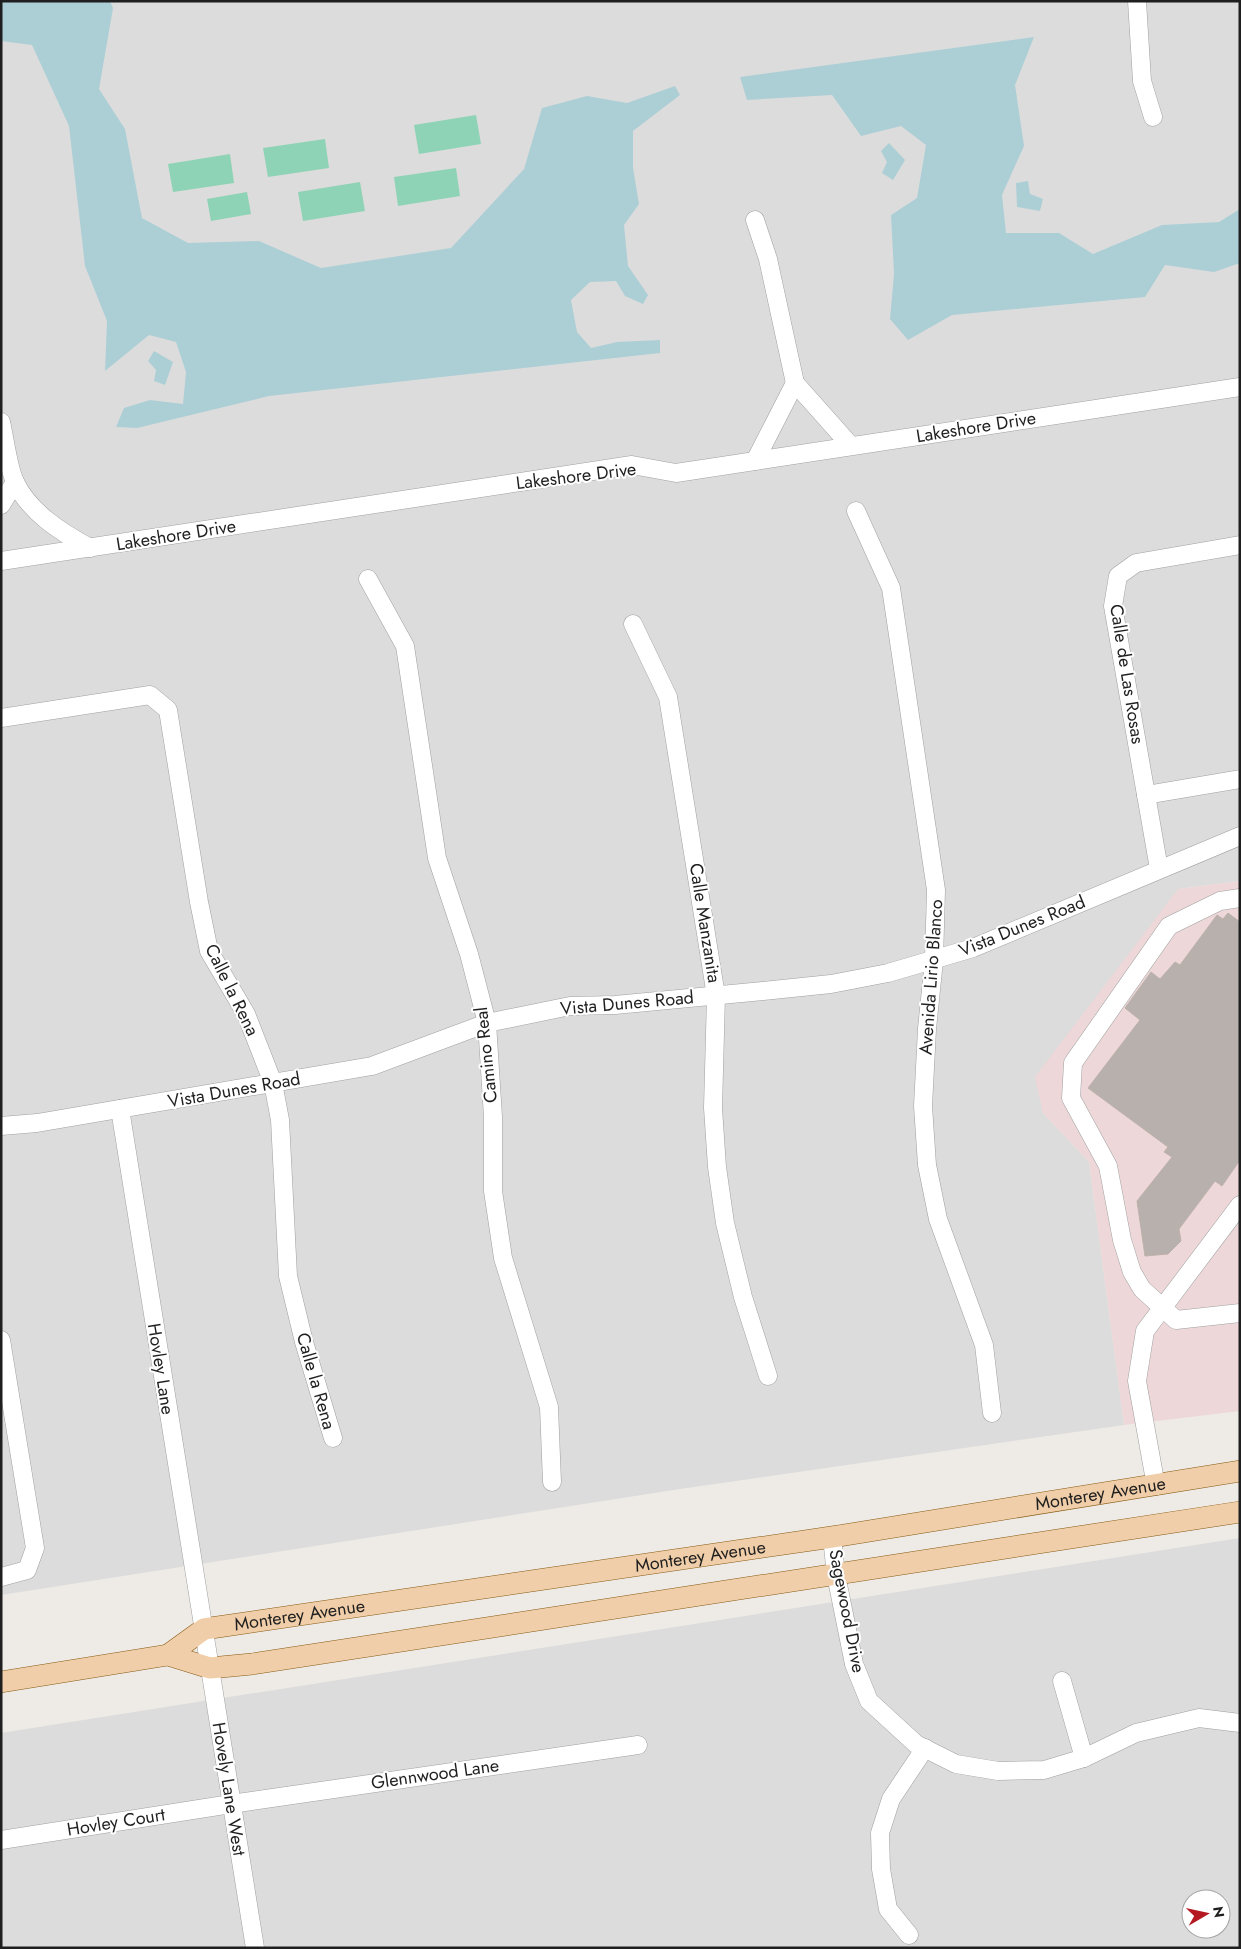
<svg xmlns="http://www.w3.org/2000/svg" width="1241" height="1949" font-family="Jost,sans-serif">
	<style>
		.residential { fill: #dddcdc; fill-rule: evenodd }
		.commercial { fill: #edd7d8 }
		.pitch { fill: #8ed3b5 }
		.water { fill: #accfd6 }
		.building { fill: #b7b0ac; stroke: #beb2aa }
		.lines { fill: none; stroke-linecap: round; stroke-linejoin: round }
		.minor-casing { stroke: #a0a0a0; stroke-width: 19 }
		.major-casing { stroke: #865a13; stroke-width: 22 }
		.minor { stroke: #fff; stroke-width: 18 }
		.major { stroke: #f0cea9; stroke-width: 21 }
		.labels { text-anchor: middle; stroke-width: 4; stroke-linejoin: round; paint-order: stroke }
		.street-label { font-size: 18px; fill: #1f1f1f; stroke: #fff }
	</style>
	<rect width="100%" height="100%" fill="#eeebe6"/>
	<!-- residential -->
	<g class="residential">
		<path d="M1,1H1240V881L1178,889L1043,1113L1089,1162L1124,1425L680,1489L1,1595Z"/>
		<path d="M1240,1538V1948H1V1733ZM1191,1899H1221V1929H1191Z"/>
	</g>
	<!-- commercial -->
	<path class="commercial" d="M1240,881V1411L1124,1425L1089,1162L1043,1113L1035,1077L1178,889Z"/>
	<!-- pitch -->
	<g class="pitch">
		<path d="M476,115L481,144L419,154L414,125Z"/>
		<path d="M325,139L329,168L268,177L263,148Z"/>
		<path d="M230,154L234,183L173,192L168,164Z"/>
		<path d="M456,168L460,196L398,206L394,177Z"/>
		<path d="M360,182L365,211L303,221L298,192Z"/>
		<path d="M247,192L251,214L211,221L207,199Z"/>
	</g>
	<!-- water -->
	<g class="water">
		<path d="M1,1H110L113,8L99,89L125,129L142,218L188,243L259,241L321,268L451,248L524,169L542,108L587,96L627,103L675,86L680,95L633,131V168L639,204L624,225L628,266L648,295L643,304L625,296L616,281L590,282L571,300L577,332L591,348L617,342L660,340V353L269,396L137,428L116,427L124,408L150,400L183,404L186,372L176,342L149,335L105,371L107,321L85,266L69,126L32,45L1,41Z"/>
		<path d="M1034,37L1015,85L1024,146L1002,195L1006,233H1059L1093,254L1162,225L1219,222L1240,209V263L1214,272L1165,265L1145,297L952,315L908,340L890,319L894,274L891,215L917,198L926,145L901,126L861,136L832,95L747,100L740,77Z"/>
		<path d="M889,143L905,160L893,180L882,173L887,162L881,151Z"/>
		<path d="M1028,181L1030,194L1043,199L1040,211L1017,207L1016,183Z"/>
		<path d="M154,351L173,362L165,385L154,381L156,370L148,361Z"/>
	</g>
	<!-- building -->
	<path class="building" d="M1228,913L1240,922V1160L1222,1186L1215,1181L1179,1229L1181,1241L1168,1254L1145,1256L1137,1201L1172,1157L1164,1152L1168,1147L1088,1088L1140,1020L1125,1008L1151,972L1160,979L1175,962L1180,965L1217,915L1223,919Z"/>
	<g class="lines">
		<!-- minor casing -->
		<g class="minor-casing">
			<g id="minor">
				<path d="M1137,1L1142,81L1153,117"/>
				<path d="M755,220L768,259L795,383L851,446"/>
				<path d="M1,422C5,439 8,467 15,482C30,513 61,532 90,548"/>
				<path d="M755,461L795,383"/>
				<path d="M1,505L15,482"/>
				<path d="M856,511L891,588L936,890L934,960L927,1029L923,1106L927,1165L938,1219L984,1345L992,1413"/>
				<path d="M1,561L632,465L676,473L1240,387"/>
				<path d="M368,579L405,646L437,858L469,954L487,1023L493,1117V1191L503,1258L549,1407L552,1482"/>
				<path d="M633,624L668,697L716,996L713,1108L717,1167L725,1223L743,1297L768,1376"/>
				<path d="M1,718L150,695L168,710L199,902L209,951L246,1014L273,1083L280,1120L288,1276L304,1342L333,1438"/>
				<path d="M1146,795L1240,779"/>
				<path d="M1159,869L1113,606L1118,576L1136,563L1240,545"/>
				<path d="M1240,898L1220,901L1169,926L1073,1063L1071,1098L1108,1166L1122,1240L1132,1272L1142,1289L1176,1320L1240,1313"/>
				<path d="M120,1109L255,1948"/>
				<path d="M1,1126L37,1123L372,1066L487,1023L570,1006L615,1005L763,991L831,984L888,973L973,948L1240,836"/>
				<path d="M1,1340L35,1548L27,1570L1,1577"/>
				<path d="M1156,1486L1137,1381L1145,1331L1240,1205"/>
				<path d="M832,1537L836,1575L854,1664L869,1701L916,1744L956,1764L998,1771L1044,1770L1084,1758L1136,1733L1199,1718L1240,1723"/>
				<path d="M1062,1681L1084,1758"/>
				<path d="M1,1840L231,1804L638,1745"/>
				<path d="M909,1935L888,1909L881,1869L880,1833L891,1799L925,1748"/>
			</g>
		</g>
		<!-- major casing -->
		<g class="major-casing">
			<g id="major">
				<path id="s1" d="M168,1655L204,1629L832,1537L1240,1471"/>
				<path d="M1,1682L168,1655L210,1668L252,1664L1240,1512"/>
			</g>
		</g>
		<!-- minor -->
		<use href="#minor" class="minor"/>
		<!-- major -->
		<use href="#major" class="major"/>
	</g>
	<g class="labels">
		<!-- street labels -->
		<g class="street-label">
			<text transform="translate(976 427) rotate(-9)" y="6">Lakeshore Drive</text>
			<text transform="translate(576 476) rotate(-7)" y="6">Lakeshore Drive</text>
			<text transform="translate(176 535) rotate(-9)" y="6">Lakeshore Drive</text>
			<text transform="translate(1127 674) rotate(81)" y="6">Calle de Las Rosas</text>
			<text transform="translate(705 923) rotate(81)" y="6">Calle Manzanita</text>
			<text transform="translate(1022 926) rotate(-22)" y="6">Vista Dunes Road</text>
			<text transform="translate(931 977) rotate(-86)" y="6">Avenida Lirio Blanco</text>
			<text transform="translate(232 990) rotate(64)" y="6">Calle la Rena</text>
			<text transform="translate(627 1003) rotate(-5)" y="6">Vista Dunes Road</text>
			<text transform="translate(486 1055) rotate(-96)" y="6">Camino Real</text>
			<text transform="translate(234 1090) rotate(-10)" y="6">Vista Dunes Road</text>
			<text transform="translate(161 1369) rotate(81)" y="6">Hovley Lane</text>
			<text transform="translate(316 1381) rotate(74)" y="6">Calle la Rena</text>
			<text dy="6" stroke="none"><textPath href="#s1" startOffset="951">Monterey Avenue</textPath></text>
			<text dy="6" stroke="none"><textPath href="#s1" startOffset="546">Monterey Avenue</textPath></text>
			<text transform="translate(847 1611) rotate(79)" y="6">Sagewood Drive</text>
			<text dy="6" stroke="none"><textPath href="#s1" startOffset="141">Monterey Avenue</textPath></text>
			<text transform="translate(435 1774) rotate(-8)" y="6">Glennwood Lane</text>
			<text transform="translate(229 1789) rotate(81)" y="6">Hovely Lane West</text>
			<text transform="translate(116 1822) rotate(-9)" y="6">Hovley Court</text>
		</g>
	</g>
	<!-- border -->
	<rect width="1241" height="1949" fill="none" stroke="#1f1f1f" stroke-width="5"/>
	<!-- north arrow -->
	<g transform="translate(1206 1914) rotate(81)"><circle r="24" fill="#ffffff" stroke="#a5a5a5"/>
	<path d="M0-4L9 19L0 12L-9 19Z" fill="#b41921"/>
	<text y="-8" font-size="14" font-weight="bold" text-anchor="middle" fill="#1f1f1f">N</text>
	</g>
</svg>
